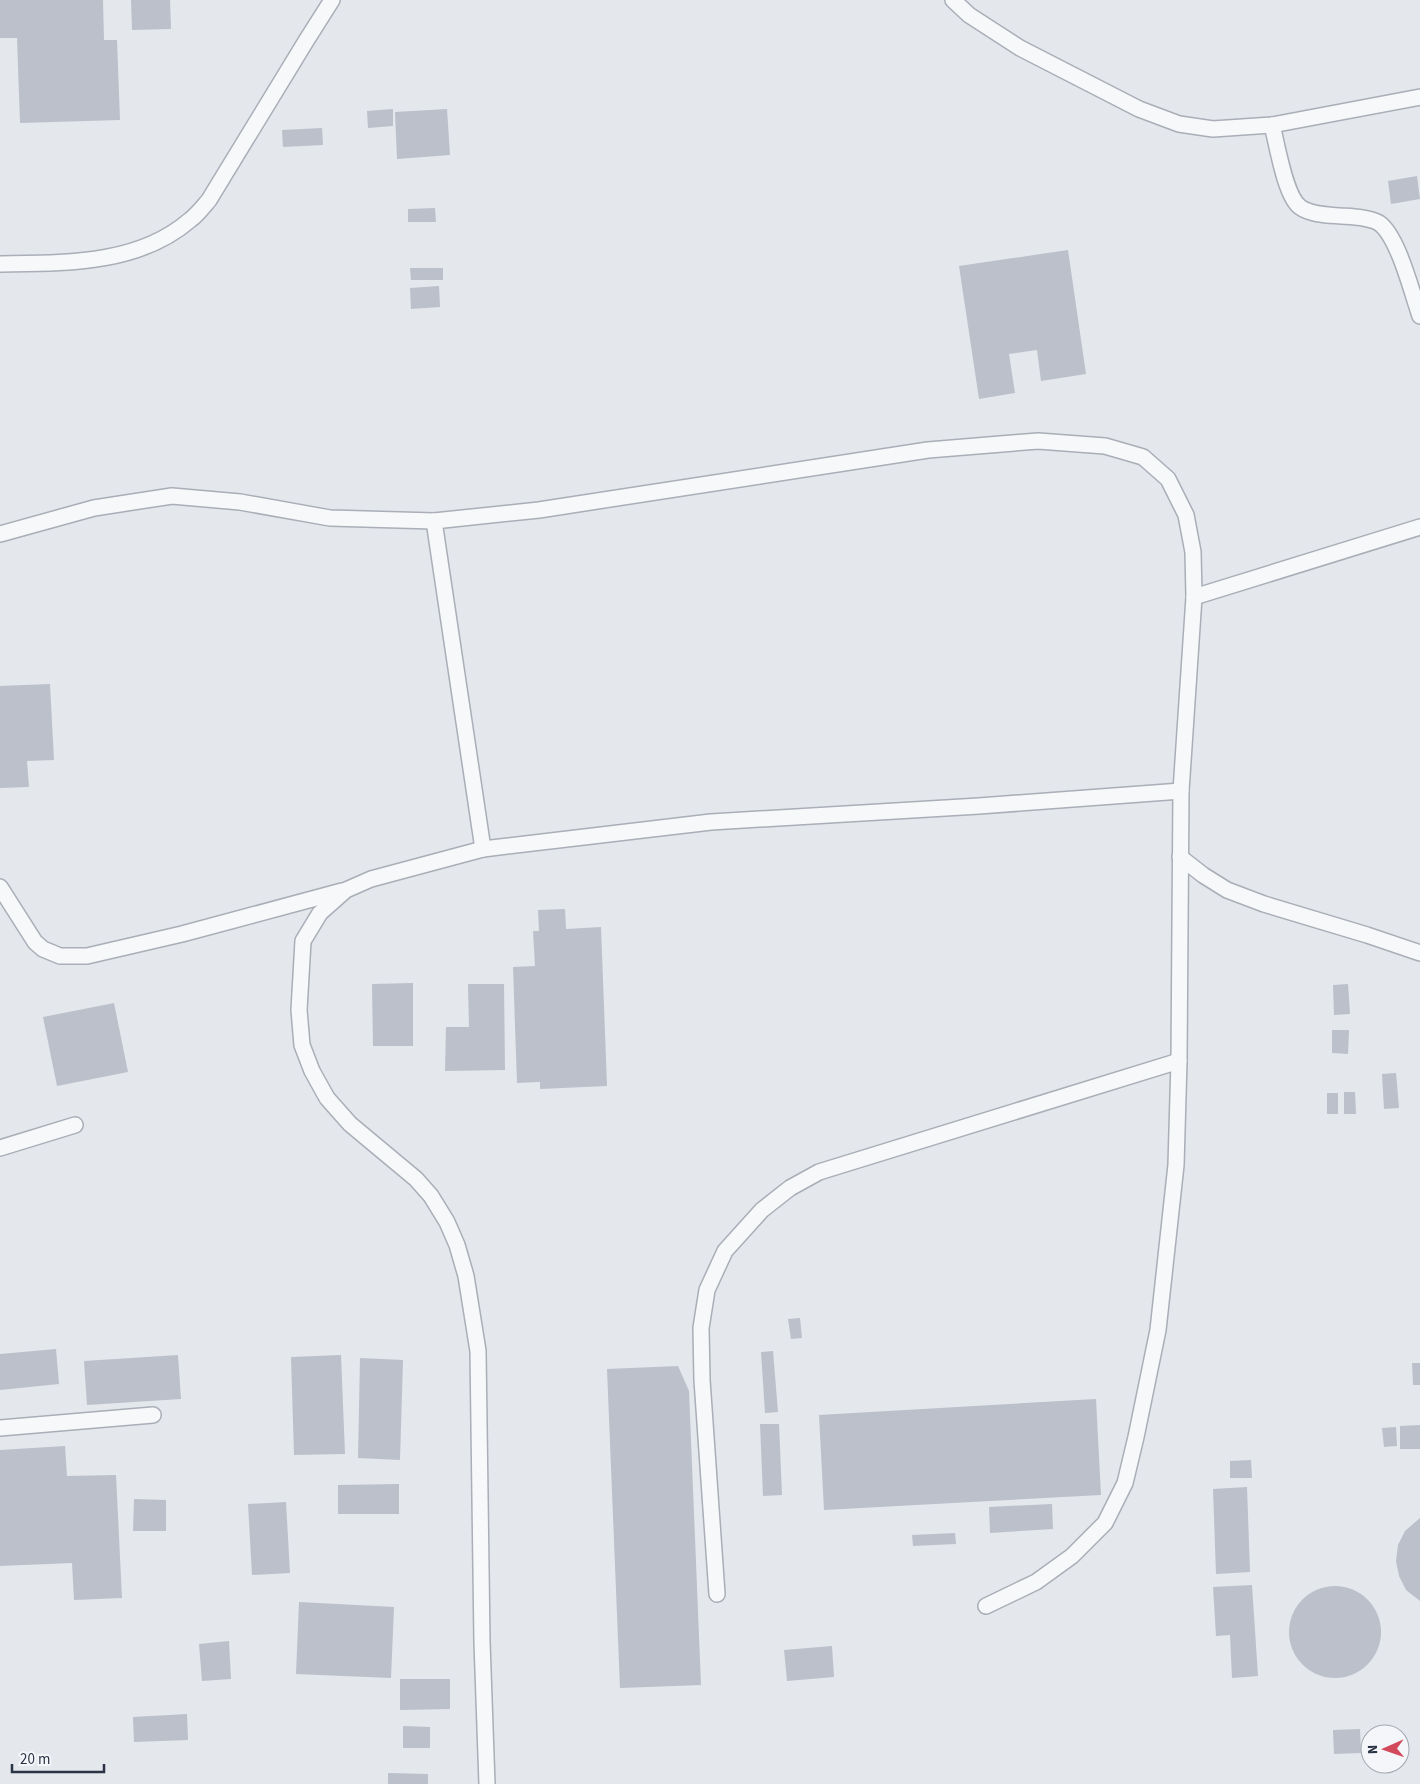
<svg xmlns="http://www.w3.org/2000/svg" width="1420" height="1784" font-family="'Source Sans 3',sans-serif">
	<style>
		.building { fill: #bbc0ca }
		.lines { fill: none; stroke-linecap: round; stroke-linejoin: round }
		.service-casing { stroke: #a9aeb7; stroke-width: 18 }
		.service { stroke: #f7f8fa; stroke-width: 15 }
	</style>
	<rect width="100%" height="100%" fill="#e4e7ec"/>
	<!-- building -->
	<g class="building">
		<path d="M0,0H103L104,40H117L120,120L20,123L17,38H0Z"/>
		<path d="M131,0H170L171,29L132,30Z"/>
		<path d="M393,109V126L368,128L367,111Z"/>
		<path d="M447,109L450,155L397,159L395,112Z"/>
		<path d="M322,128L323,145L283,147L282,130Z"/>
		<path d="M1417,176L1420,199L1391,204L1388,181Z"/>
		<path d="M435,208L436,222H408V209Z"/>
		<path d="M1068,250L1086,374L1041,381L1037,350L1009,354L1015,393L979,399L959,266Z"/>
		<path d="M410,268H443V280H411Z"/>
		<path d="M439,286L440,307L411,309L410,288Z"/>
		<path d="M50,684L54,760L27,761L29,787L0,788V686Z"/>
		<path d="M565,909L566,929L601,927L607,1086L540,1089V1082L517,1083L513,967L535,966L533,931H539L538,910Z"/>
		<path d="M413,983V1046H373L372,984Z"/>
		<path d="M468,984H504L505,1070L445,1071L446,1027H469Z"/>
		<path d="M1348,984L1350,1014L1334,1015L1333,985Z"/>
		<path d="M114,1003L128,1072L57,1086L43,1017Z"/>
		<path d="M1332,1030H1349L1348,1054L1332,1053Z"/>
		<path d="M1396,1073L1399,1108L1384,1109L1382,1074Z"/>
		<path d="M1344,1092H1355L1356,1114H1344Z"/>
		<rect x="1327" y="1093" width="11" height="21"/>
		<path d="M800,1318L802,1338L791,1339L788,1319Z"/>
		<path d="M56,1349L59,1384L0,1390V1354Z"/>
		<path d="M773,1351L778,1412L765,1413L761,1352Z"/>
		<path d="M178,1355L181,1399L87,1405L84,1361Z"/>
		<path d="M341,1355L345,1454L294,1455L291,1357Z"/>
		<path d="M360,1358L403,1360L400,1460L358,1458Z"/>
		<path d="M1412,1363H1420V1385H1413Z"/>
		<path d="M678,1366L689,1391L701,1685L620,1688L607,1369Z"/>
		<path d="M1096,1399L1101,1495L824,1510L819,1415Z"/>
		<path d="M760,1424H779L782,1495L763,1496Z"/>
		<path d="M1420,1425V1449H1400V1426Z"/>
		<path d="M1396,1427L1397,1446L1384,1447L1382,1428Z"/>
		<path d="M65,1446L67,1476L116,1475L122,1598L74,1600L72,1563L0,1566V1450Z"/>
		<path d="M1251,1460L1252,1478H1230V1461Z"/>
		<path d="M399,1484V1514H338V1485Z"/>
		<path d="M1247,1487L1250,1572L1216,1574L1213,1489Z"/>
		<path d="M134,1499L166,1500V1531H133Z"/>
		<path d="M286,1502L290,1573L252,1575L248,1504Z"/>
		<path d="M1052,1504L1053,1529L990,1533L989,1507Z"/>
		<path d="M1420,1518V1601L1406,1590L1399,1576L1396,1561L1398,1545L1405,1531Z"/>
		<path d="M955,1533L956,1544L913,1546L912,1535Z"/>
		<path d="M1252,1585L1258,1676L1232,1678L1230,1635L1216,1636L1213,1587Z"/>
		<circle cx="1335" cy="1632" r="46"/>
		<path d="M299,1602L394,1607L391,1678L296,1674Z"/>
		<path d="M229,1641L231,1679L202,1681L199,1644Z"/>
		<path d="M832,1646L834,1677L787,1681L784,1650Z"/>
		<path d="M400,1679H450V1709L400,1710Z"/>
		<path d="M187,1714L188,1740L134,1742L133,1717Z"/>
		<path d="M403,1726L430,1727V1748H403Z"/>
		<path d="M1360,1729L1361,1753L1334,1754L1333,1730Z"/>
		<path d="M388,1773L428,1774V1784H388Z"/>
	</g>
	<g class="lines">
		<!-- service casing -->
		<g class="service-casing">
			<g id="service">
				<path d="M953,0L969,15L1020,48L1139,109L1179,124L1213,129L1272,125L1420,97"/>
				<path d="M1272,125C1277,144 1285,196 1300,207C1311,215 1329,215 1341,216C1351,216 1371,218 1379,223C1398,236 1412,293 1420,316"/>
				<path d="M0,264C65,263 138,265 190,220C197,215 203,207 209,200L306,41L332,0"/>
				<path d="M434,521L483,849"/>
				<path d="M0,534L94,508L172,496L240,502L330,518L434,521L539,510L928,450L1038,441L1105,446L1143,457L1168,479L1186,515L1193,552L1194,597L1181,791L1179,1061L1176,1165L1158,1330L1136,1437L1125,1483L1105,1523L1072,1556L1036,1582L986,1606"/>
				<path d="M1194,597L1420,527"/>
				<path d="M1180,857L1203,875L1227,890L1264,904L1367,935L1420,953"/>
				<path d="M0,887L35,942L43,949L60,956H87L182,934L342,891"/>
				<path d="M0,1148L75,1125"/>
				<path d="M0,1428L153,1415"/>
				<path d="M717,1594L702,1380L701,1328L707,1290L725,1251L762,1210L790,1188L819,1172L1179,1061"/>
				<path d="M487,1784L482,1642L478,1351L466,1276L457,1245L447,1222L431,1196L416,1179L350,1124L327,1098L312,1071L302,1045L299,1010L303,941L320,913L346,890L371,879L483,849L711,822L979,806L1181,791"/>
			</g>
		</g>
		<!-- service -->
		<use href="#service" class="service"/>
	</g>
	<!-- north arrow -->
	<g transform="translate(1385 1749) rotate(268)"><circle r="24" fill="#f4f6f9" stroke="#a4a8b1"/>
	<path d="M0-4L9 19L0 12L-9 19Z" fill="#d1495b"/>
	<text y="-8" font-size="14" font-weight="bold" text-anchor="middle" fill="#2b3445">N</text>
	</g>
	<!-- scale -->
	<path d="M12 1764v8h92v-8" fill="none" stroke="#2b3445" stroke-width="2.5"/>
	<text x="20" y="1764" font-size="15" fill="#2b3445" stroke="#f4f6f9" stroke-width="4" paint-order="stroke">20 m</text>
</svg>
